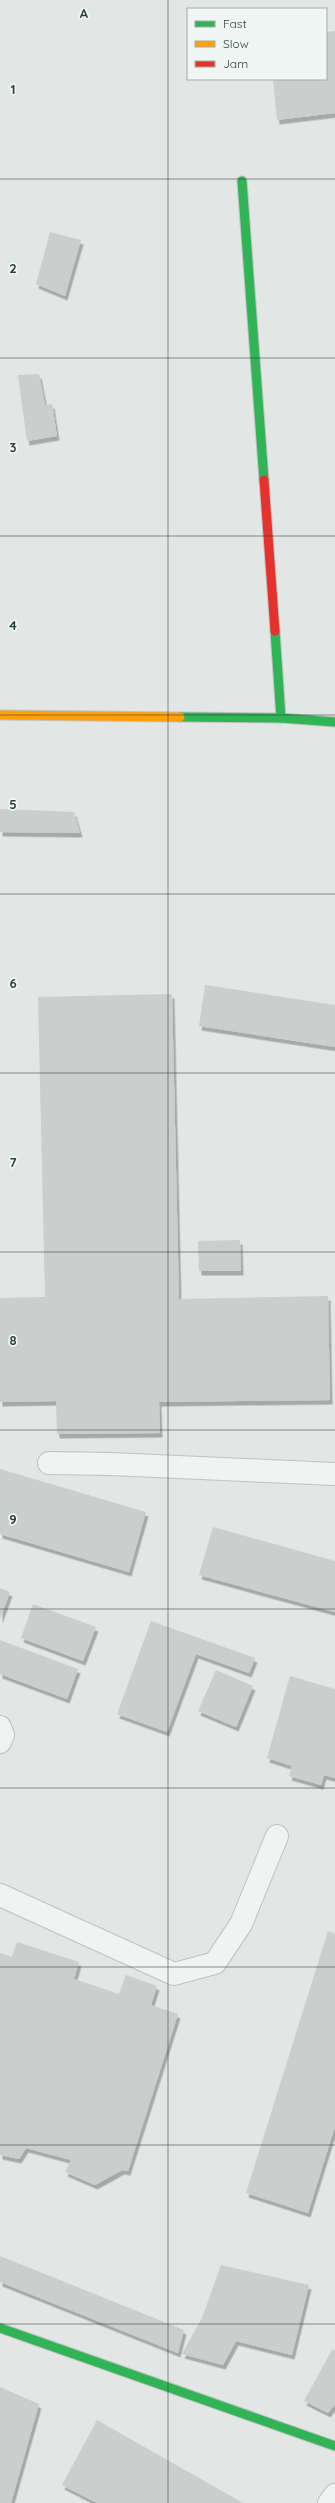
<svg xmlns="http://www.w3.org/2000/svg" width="335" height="2503" font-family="Quicksand,sans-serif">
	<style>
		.building { fill: #cacecd; filter: url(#shadow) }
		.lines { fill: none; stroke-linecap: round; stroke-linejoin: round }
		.lane-casing { stroke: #bec3c1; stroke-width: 24 }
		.street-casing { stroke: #bec3c1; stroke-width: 24 }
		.fast-casing { stroke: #bec3c1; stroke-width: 11 }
		.slow-casing { stroke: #bec3c1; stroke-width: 11 }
		.jam-casing { stroke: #bec3c1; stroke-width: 11 }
		.lane { stroke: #f1f3f2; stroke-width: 22 }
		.street { stroke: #f1f3f2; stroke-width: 22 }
		.fast { stroke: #30b455; stroke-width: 9 }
		.slow { stroke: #ff9f0a; stroke-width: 9 }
		.jam { stroke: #e5322d; stroke-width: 9 }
		.grid { fill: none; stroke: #293f38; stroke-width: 1; stroke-opacity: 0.55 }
		.grid-label { font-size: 13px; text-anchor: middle; font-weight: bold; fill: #293f38; stroke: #eff6f3; stroke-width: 3.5; stroke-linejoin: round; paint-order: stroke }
	</style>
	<defs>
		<filter id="shadow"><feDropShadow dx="2.5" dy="4.5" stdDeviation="0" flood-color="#0004"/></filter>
	</defs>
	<rect width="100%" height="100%" fill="#e2e6e4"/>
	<!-- building -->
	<g class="building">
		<path d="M335,31V113L277,120L273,79H326V32Z"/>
		<path d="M50,232L81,240L65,296L36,284Z"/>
		<path d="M39,374L45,405L52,404L57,436L27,441L18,375Z"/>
		<path d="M0,809L74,812L80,833L0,832Z"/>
		<path d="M205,985L335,1005V1047L199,1026Z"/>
		<path d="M172,994L179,1299L328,1296L330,1400L159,1402L160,1433L57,1434L56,1401L0,1402V1298L45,1297L38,997Z"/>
		<path d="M240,1240L241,1271H199L198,1241Z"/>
		<path d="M0,1469L146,1512L129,1572L0,1534Z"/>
		<path d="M213,1527L335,1561V1612L199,1575Z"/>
		<path d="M0,1588L10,1592L0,1619Z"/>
		<path d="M33,1604L96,1627L83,1661L21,1638Z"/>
		<path d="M151,1621L255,1658L249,1673L196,1654L167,1732L117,1714Z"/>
		<path d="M0,1640L78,1669L67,1699L0,1674Z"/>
		<path d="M216,1670L253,1686L236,1727L198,1711Z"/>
		<path d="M290,1676L335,1689V1778L324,1775L321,1785L289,1776L292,1766L267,1758Z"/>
		<path d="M328,1931L335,1934V2126L308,2213L246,2193Z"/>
		<path d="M17,1942L79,1962L74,1979L119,1994L126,1975L157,1986L151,2005L178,2014L128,2171L122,2170L95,2185L65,2172L71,2160L26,2148L19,2159L0,2155V1953L12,1957Z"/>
		<path d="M0,2256L184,2330L178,2353L0,2282Z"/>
		<path d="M221,2265L309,2285L292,2355L236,2341L223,2365L182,2354L202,2318Z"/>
		<path d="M332,2350H335V2404L328,2413L304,2401Z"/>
		<path d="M0,2387L39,2404L11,2503H0Z"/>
		<path d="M97,2420L243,2503H97L62,2485Z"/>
	</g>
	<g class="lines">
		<!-- lane casing -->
		<g class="lane-casing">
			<g id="lane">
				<path d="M49,1463L111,1464L335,1474"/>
				<path d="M0,1727L3,1735L0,1742"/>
				<path d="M0,1895L174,1974L215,1963L241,1924L277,1836"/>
			</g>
		</g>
		<!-- street casing -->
		<g class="street-casing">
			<path id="street" d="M329,2503L335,2495"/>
		</g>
		<!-- fast casing -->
		<g class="fast-casing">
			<g id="fast">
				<path d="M242,181L264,480"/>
				<path d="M275,631L281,718"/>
				<path d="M180,717L281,718L335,722"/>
				<path d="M0,2328L335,2446"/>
			</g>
		</g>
		<!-- slow casing -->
		<g class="slow-casing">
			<path id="slow" d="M0,715L180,717"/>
		</g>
		<!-- jam casing -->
		<g class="jam-casing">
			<path id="jam" d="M264,480L275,631"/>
		</g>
		<!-- lane -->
		<use href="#lane" class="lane"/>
		<!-- street -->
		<use href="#street" class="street"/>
		<!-- fast -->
		<use href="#fast" class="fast"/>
		<!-- slow -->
		<use href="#slow" class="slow"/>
		<!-- jam -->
		<use href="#jam" class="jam"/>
	</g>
	<!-- grid -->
	<path class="grid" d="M168,0V2503M0,179H335M0,358H335M0,536H335M0,715H335M0,894H335M0,1073H335M0,1252H335M0,1430H335M0,1609H335M0,1788H335M0,1967H335M0,2145H335M0,2324H335"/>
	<g class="grid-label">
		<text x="84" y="18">A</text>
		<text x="13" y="94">1</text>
		<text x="13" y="273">2</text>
		<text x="13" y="452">3</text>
		<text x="13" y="630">4</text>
		<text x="13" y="809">5</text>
		<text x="13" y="988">6</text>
		<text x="13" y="1167">7</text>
		<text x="13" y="1345">8</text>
		<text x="13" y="1524">9</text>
	</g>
	<!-- legend -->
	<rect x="187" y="8" width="140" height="72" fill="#eff6f3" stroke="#a0ada8"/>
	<rect x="195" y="21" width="20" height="6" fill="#30b455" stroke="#a0ada8"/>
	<text x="223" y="28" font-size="12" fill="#293f38">Fast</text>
	<rect x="195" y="41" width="20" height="6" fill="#ff9f0a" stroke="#a0ada8"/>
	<text x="223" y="48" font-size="12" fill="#293f38">Slow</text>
	<rect x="195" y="61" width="20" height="6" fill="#e5322d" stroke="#a0ada8"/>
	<text x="223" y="68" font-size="12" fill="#293f38">Jam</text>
</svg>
